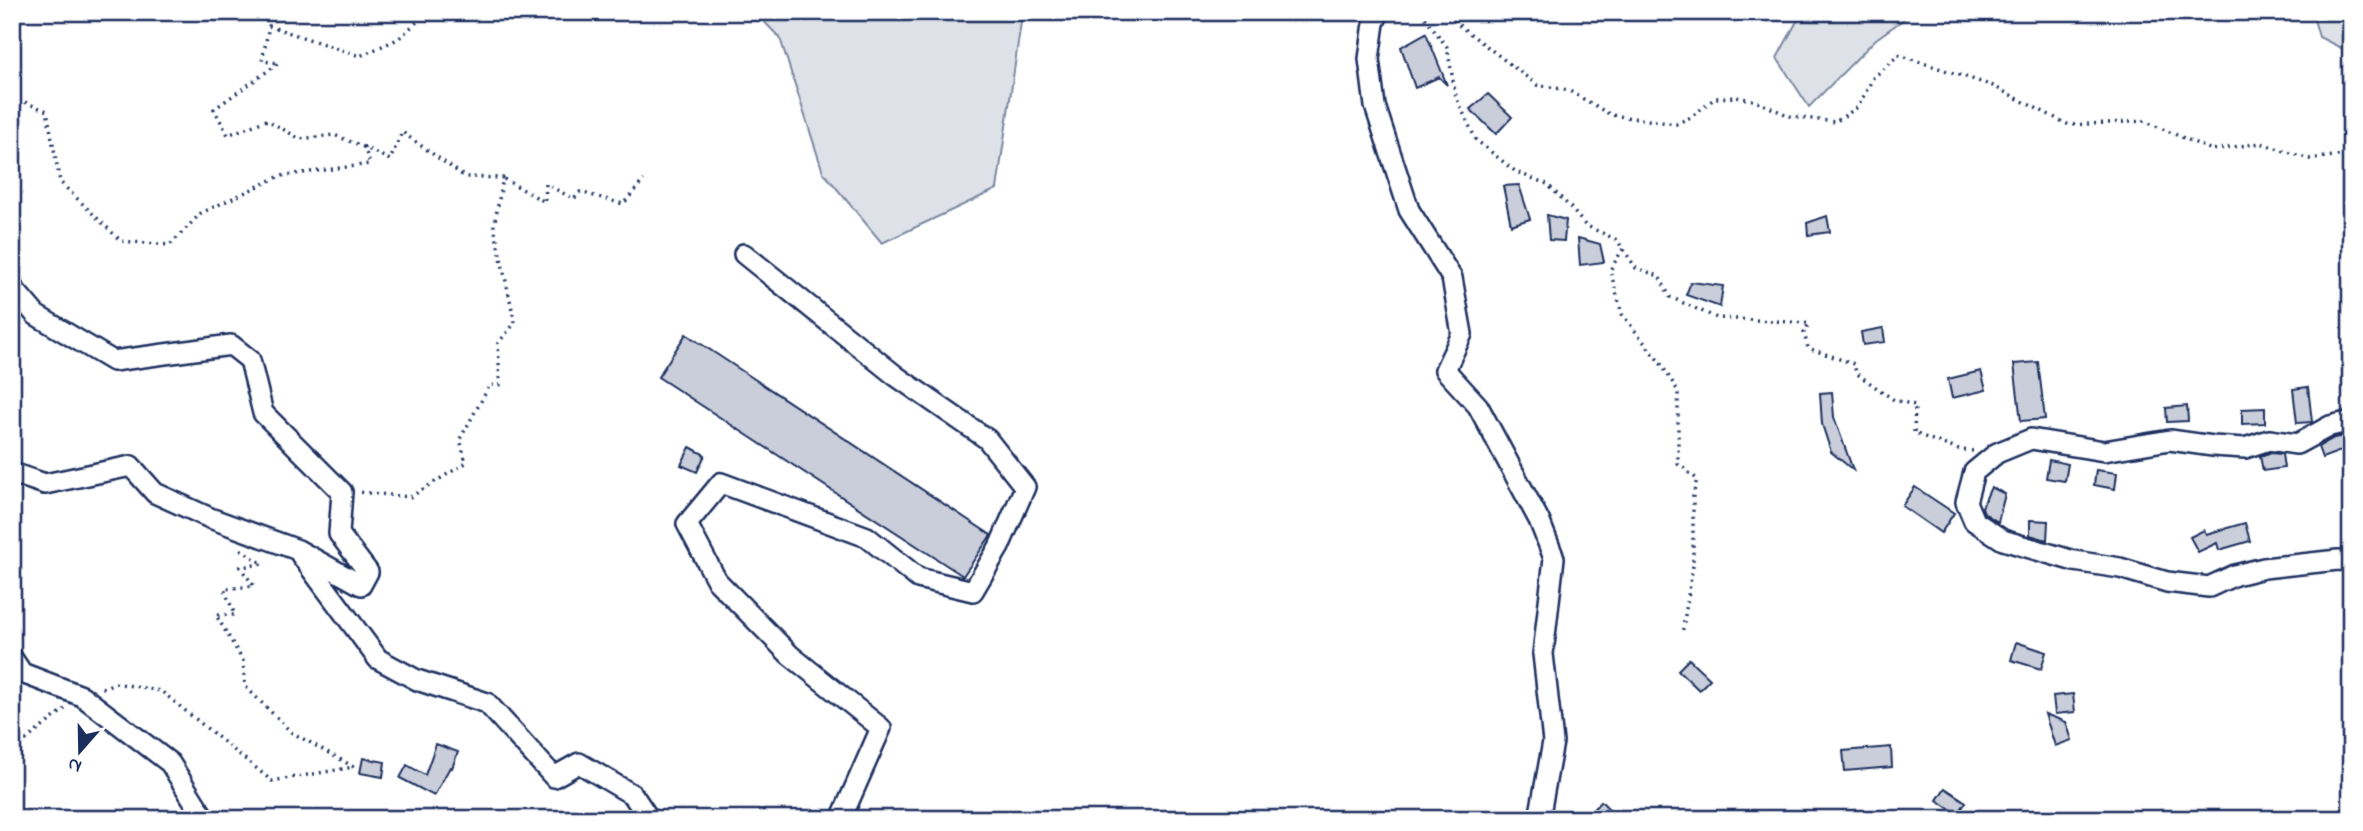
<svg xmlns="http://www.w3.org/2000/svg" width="2363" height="831" font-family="'Indie Flower',sans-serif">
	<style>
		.green { fill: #dee1e7; stroke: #7c88a2; stroke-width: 2 }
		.building { fill: #caceda; stroke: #1b2f5e; stroke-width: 2 }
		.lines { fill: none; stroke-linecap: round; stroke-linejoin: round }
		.street-casing { stroke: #1b2f5e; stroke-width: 24 }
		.path { stroke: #1b2f5e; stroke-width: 3.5; stroke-dasharray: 2 5; stroke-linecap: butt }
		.street { stroke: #fff; stroke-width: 19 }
	</style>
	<rect width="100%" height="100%" fill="#fff"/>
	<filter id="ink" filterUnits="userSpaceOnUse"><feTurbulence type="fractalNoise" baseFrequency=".0143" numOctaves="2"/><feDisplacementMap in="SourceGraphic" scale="14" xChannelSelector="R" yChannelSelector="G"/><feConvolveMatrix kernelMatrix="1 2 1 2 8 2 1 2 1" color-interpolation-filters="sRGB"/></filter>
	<g filter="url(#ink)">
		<!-- green -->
		<g class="green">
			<path d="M755,12H1025L1022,15L997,189L882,243L823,172L780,38Z"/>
			<path d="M1802,12H1914L1876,39L1809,107L1777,58Z"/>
			<path d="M2312,12H2351V53L2319,37Z"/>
		</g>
		<!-- building -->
		<g class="building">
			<path d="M1426,33L1447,85L1439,77L1415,88L1401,47Z"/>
			<path d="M1488,94L1512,117L1496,134L1470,109Z"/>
			<path d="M1519,185L1530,219L1511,225L1503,186Z"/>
			<path d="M1547,215L1566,220L1564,241L1549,240Z"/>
			<path d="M1827,216L1830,232L1808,235L1807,223Z"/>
			<path d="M1578,238L1600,244L1604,262L1580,265Z"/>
			<path d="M1691,282L1723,286L1720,307L1686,295Z"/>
			<path d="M1883,328L1885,342L1863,345L1861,332Z"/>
			<path d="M686,334L991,535L963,576L658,377Z"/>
			<path d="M2038,362L2045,419L2021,421L2014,364Z"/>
			<path d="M1981,371L1986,390L1952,398L1948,379Z"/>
			<path d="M2308,387L2312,422L2297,423L2293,389Z"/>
			<path d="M1832,392L1834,417L1853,470L1831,452L1822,424L1820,393Z"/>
			<path d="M2187,406L2188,421L2167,422L2166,408Z"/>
			<path d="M2265,408V423L2242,424V409Z"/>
			<path d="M2344,436L2349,448L2322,458L2318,447L2334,438Z"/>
			<path d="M690,447L705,455L697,472L681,465Z"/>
			<path d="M2270,453L2282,454L2284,468L2263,471L2260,456Z"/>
			<path d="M2049,460L2068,464L2065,481L2046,478Z"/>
			<path d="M2096,470L2117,473L2115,489L2094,485Z"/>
			<path d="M1915,487L1954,513L1941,533L1902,506Z"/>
			<path d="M1991,487L2005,494L1998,522L1984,513L1982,507Z"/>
			<path d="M2030,520L2048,521L2047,540L2030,535Z"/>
			<path d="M2245,523L2250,541L2219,550L2217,543L2198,552L2190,537L2204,530L2206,534Z"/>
			<path d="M2016,642L2046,652L2041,669L2011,660Z"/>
			<path d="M1689,659L1710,679L1699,690L1678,670Z"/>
			<path d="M2073,694L2075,712L2055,714L2053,696Z"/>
			<path d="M2045,714L2066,722L2072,740L2055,746Z"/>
			<path d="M436,744L458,752L452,768L450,767L434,796L400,778L407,765L425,775Z"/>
			<path d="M1891,747L1892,767L1845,771L1843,751Z"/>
			<path d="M363,758L385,762L383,777L360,773Z"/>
			<path d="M1945,788L1966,802L1958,814L1937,800Z"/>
			<path d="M1601,801L1619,819H1584Z"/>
		</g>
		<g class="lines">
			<!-- street casing -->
			<g class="street-casing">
				<g id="street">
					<path d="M1379,12L1374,23L1369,59L1375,106L1409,210L1452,278L1462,334L1445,370L1478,406L1539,520L1554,558L1543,654L1553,742L1539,819"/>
					<path d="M744,254L896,376L987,439L1025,487L999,547L973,591L918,578L867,537L721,483L687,524L717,581L790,655L881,728L841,819"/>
					<path d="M12,287L36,315L113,361L231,345L250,360L263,413L342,492L339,534L368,572L361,585L298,550L210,518L155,493L131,466L45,484L12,473"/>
					<path d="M2351,427L2347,422L2330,426L2297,444L2269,440L2245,448L2213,446L2170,440L2104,451L2031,439L1997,453L1974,472L1966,502L1974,521L2003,540L2074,561L2120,568L2167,582L2209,587L2235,575L2264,568L2338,560L2351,561"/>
					<path d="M301,555L378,659L417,680L487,703L554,777L579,763L633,795L649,819"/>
					<path d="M12,658L22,673L82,696L170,763L205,819"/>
				</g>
			</g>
			<!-- path -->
			<g class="path">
				<path d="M1421,12L1447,47L1456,97L1476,140L1516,172L1547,184L1570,207L1585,225L1617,240L1636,268L1659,276L1670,297L1717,318L1809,323L1804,333L1808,348L1854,364L1856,373L1894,400L1915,405L1914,433L1959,450L1974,451"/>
				<path d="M1442,12L1537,85L1568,90L1611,115L1676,124L1691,117L1715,98L1736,97L1753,100L1790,116L1835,122L1858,107L1873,78L1899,55L1993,86L2069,125L2144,121L2212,150L2261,143L2309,159L2351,154"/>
				<path d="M12,97L47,111L60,182L121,241L170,245L201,213L280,176L370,164L364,147L390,160L402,132L465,177L503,178L494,226L515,323L498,343L500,385H490L460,439L466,463L410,497L359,492"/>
				<path d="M364,147L334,135L300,139L267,120L228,135L214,109L279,63L262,61L269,26L360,56L398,39L417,22L408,12"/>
				<path d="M504,179L545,202L546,184L574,199L580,192L623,204L644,180"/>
				<path d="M1623,249L1610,270L1622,314L1661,364L1678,391V464L1697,479L1693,496V565L1682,634"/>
				<path d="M102,688L115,683L161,691L272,781L354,767L291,732L245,686L243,661L216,615H235L224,589L254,586L240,567L263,564L240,549"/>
				<path d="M12,736L26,740L65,709"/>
				<path d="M12,814L16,819"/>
			</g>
			<!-- street -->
			<use href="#street" class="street"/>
		</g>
	</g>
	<!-- margin -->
	<rect width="2363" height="831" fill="none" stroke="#fff" stroke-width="42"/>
	<rect x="21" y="21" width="2321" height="789" fill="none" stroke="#1b2f5e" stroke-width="2.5" filter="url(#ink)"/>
	<!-- north arrow -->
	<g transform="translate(80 751) rotate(200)" stroke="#ffffff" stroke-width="5" paint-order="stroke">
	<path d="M0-5L12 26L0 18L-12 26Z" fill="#1b2f5e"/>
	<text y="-10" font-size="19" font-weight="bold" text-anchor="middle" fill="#1b2f5e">N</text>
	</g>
</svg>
